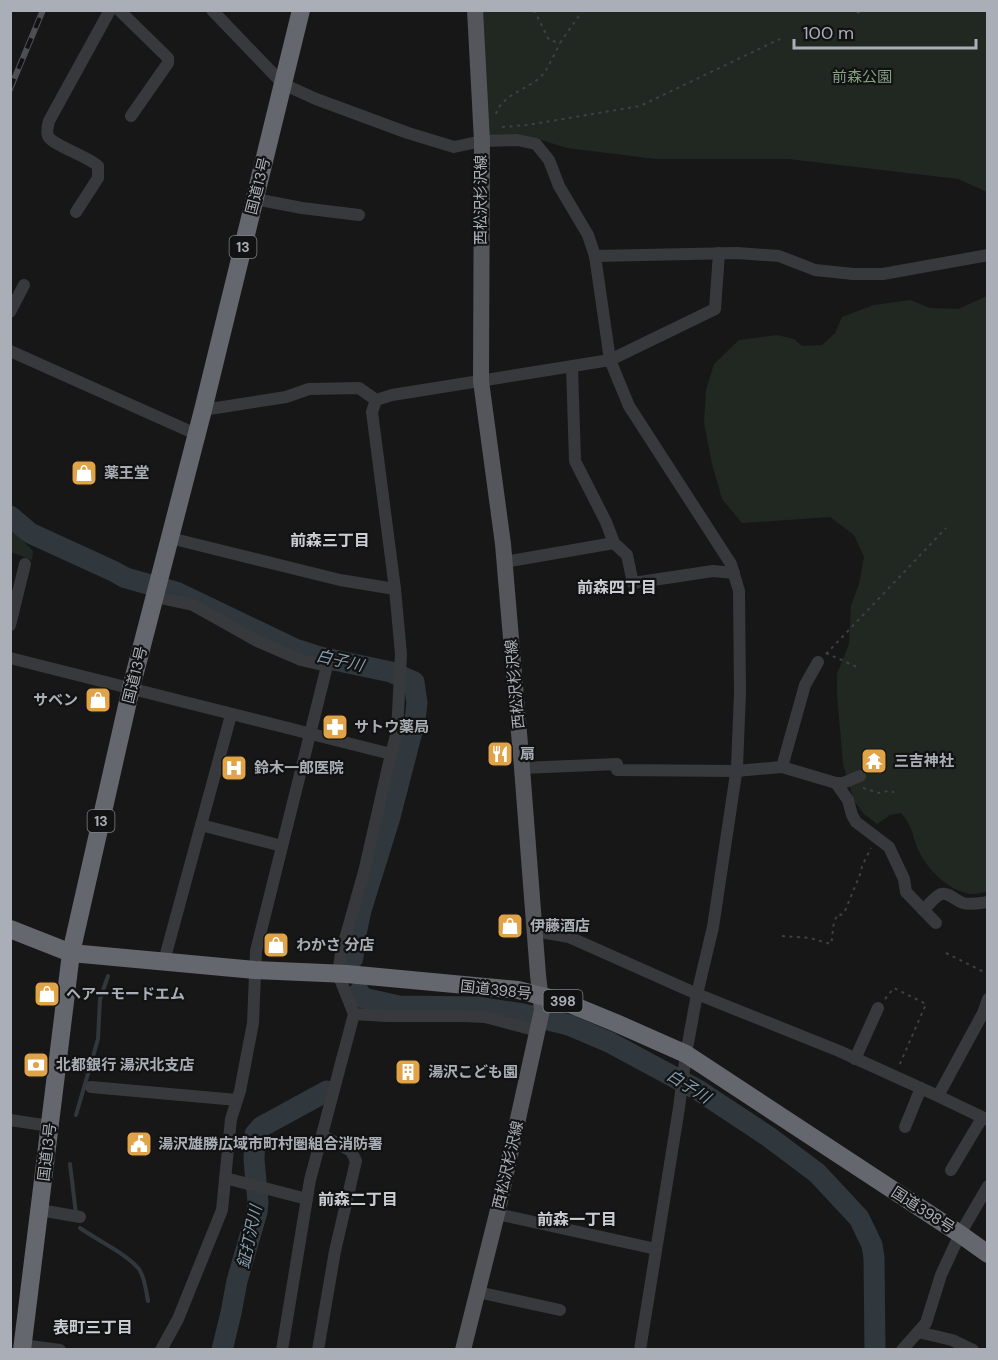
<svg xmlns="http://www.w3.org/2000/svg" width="998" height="1360" font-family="'DM Sans','Noto Sans JP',sans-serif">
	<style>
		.green { fill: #212821 }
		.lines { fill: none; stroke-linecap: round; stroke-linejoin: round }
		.stream { stroke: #30383d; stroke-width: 4 }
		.river { stroke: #30383d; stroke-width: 21 }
		.path { stroke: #3e4044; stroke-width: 2; stroke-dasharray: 3 4.5; stroke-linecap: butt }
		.minor { stroke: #38393d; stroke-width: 12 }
		.major { stroke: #54565c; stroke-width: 16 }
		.highway { stroke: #64676d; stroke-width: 18 }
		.rail-casing { stroke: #4d4f54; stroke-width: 6 }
		.rail { stroke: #121213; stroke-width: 4; stroke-dasharray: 11; stroke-linecap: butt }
		.labels { text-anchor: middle; stroke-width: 4.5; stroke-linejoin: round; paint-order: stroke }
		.shield { fill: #121213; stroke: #7c8086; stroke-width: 1.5 }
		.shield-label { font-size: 14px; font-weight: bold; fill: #aaafb7 }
		.park-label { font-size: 15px; fill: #83a083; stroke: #121213 }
		.street-label { font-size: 15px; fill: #aaafb7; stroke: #121213 }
		.poi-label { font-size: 15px; font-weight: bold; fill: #aaafb7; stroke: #121213; text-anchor: start }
		.neighbourhood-label { font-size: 16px; font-weight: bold; fill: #cacdd3; stroke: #121213 }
		.water-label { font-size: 16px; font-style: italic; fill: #849dae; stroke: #121213 }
	</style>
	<rect width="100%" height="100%" fill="#171718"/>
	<!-- green -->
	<g class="green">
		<path d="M482,11H987V192L958,179L788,159H656L567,148L535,138L486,137Z"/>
		<path d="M987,296V892C983,892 978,894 973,894C949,892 926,869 917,847C912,834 912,825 901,813L890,815L877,824L864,814L854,801L843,764L837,694V674L849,644L851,606L859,584L864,557L854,535L830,517L742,523L722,499L712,464L704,423L706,390L714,364L739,340L777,335L794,339L802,346L822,345L835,333L842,317L874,305L910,300L930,308L958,309Z"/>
		<path d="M10,528L33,551L32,560L11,552Z"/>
	</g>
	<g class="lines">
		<!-- stream -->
		<g class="stream">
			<path d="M76,1115L98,1039L100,999L108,976"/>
			<path d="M70,1164L76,1214"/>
			<path d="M80,1228C97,1240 127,1254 139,1269C145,1278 146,1291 148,1301"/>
		</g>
		<!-- river -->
		<g class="river">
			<path d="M10,516L30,533L113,571L126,578L176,592L295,649L320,657L391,672L414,682L417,703L415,720L390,817L361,910L354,944L353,958"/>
			<path d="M359,992L363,998L399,1006L477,1007L523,1014L569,1025L609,1042L698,1090L769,1137L817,1173L859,1218L872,1245L874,1258L875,1350"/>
			<path d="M222,1350L231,1313L237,1281L257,1212L258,1202L254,1160L255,1134L261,1127L327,1091"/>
		</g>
		<!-- path -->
		<g class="path">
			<path d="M534,10L549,40L560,43L583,10"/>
			<path d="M857,13L864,10"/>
			<path d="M496,114C502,93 532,89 544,73C550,64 555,53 560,43"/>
			<path d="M502,127L527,125L640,106L780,39"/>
			<path d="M826,653L857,667"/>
			<path d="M826,654L946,528"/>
			<path d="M863,788L879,793L888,791L894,792"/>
			<path d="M782,936L810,938L831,944C834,932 831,925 838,914L841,915L845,911L861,872L862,866L871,848"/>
			<path d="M946,953L988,974"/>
			<path d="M885,999L894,988L926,1004L899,1066"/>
		</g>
		<!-- minor -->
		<g class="minor">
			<path d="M119,10L168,58V63L131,116"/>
			<path d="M212,10L283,84L316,99L408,133L454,147L482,141L517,140L536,144L549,160L559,186L588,235L595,256L610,360L629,406L731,564L739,591L740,693L737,767L713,927L697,994L686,1054L679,1108L640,1350"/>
			<path d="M255,199L302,208L359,215"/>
			<path d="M76,212L98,178V166C87,156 52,145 48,136C46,131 48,126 49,121L110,10"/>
			<path d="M595,256L737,253L779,256L815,270L853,274H883L988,255"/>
			<path d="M10,312L24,285"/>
			<path d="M10,351L196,434"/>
			<path d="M572,367L575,461L606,522L614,543L627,555L633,583L713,571L734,573"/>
			<path d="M376,400L392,395L610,360L715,309L719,253"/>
			<path d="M203,410L286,397L309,389L359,388L376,400"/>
			<path d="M170,538L340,580L395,589"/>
			<path d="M504,562L614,543"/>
			<path d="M155,597L193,605L257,641L301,660L327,666L256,951L253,1023L240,1091L231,1119L222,1210L178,1319L161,1350"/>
			<path d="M10,625L25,564"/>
			<path d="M10,658L391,754"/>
			<path d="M782,767L836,783H843L860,776"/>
			<path d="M522,768L617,764V770L736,771L782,767L805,685L818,662"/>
			<path d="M836,783L848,800L852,815L856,822L889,847L904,879L906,892L936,923"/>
			<path d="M201,825L282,846"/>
			<path d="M923,910C928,906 935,896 941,894C949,892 956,901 963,903C971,905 980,903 988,902"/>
			<path d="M535,931L569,937L697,994L839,1051L938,1096L988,1120"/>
			<path d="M164,961L231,715"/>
			<path d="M354,1014L386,1016H464L485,1017L538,1031"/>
			<path d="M855,1059L878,1008"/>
			<path d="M91,1087L237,1100"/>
			<path d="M938,1096L983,1013L988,999"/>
			<path d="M10,1120L50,1126"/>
			<path d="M905,1127L921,1088"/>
			<path d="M951,1170L982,1118"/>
			<path d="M225,1178L307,1199"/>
			<path d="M40,1210L80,1217"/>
			<path d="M497,1214L656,1249"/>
			<path d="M478,1292L560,1310"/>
			<path d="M918,1332L952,1340L973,1350"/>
			<path d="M22,1345L60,1350"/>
			<path d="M282,1350L310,1180L354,1014L338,974L341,953L364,872L391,754L397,732L401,654L395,589L372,412L376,400"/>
			<path d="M318,1350L335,1251L356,1161L351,1151L322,1135"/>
			<path d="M902,1350L926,1323L941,1275L960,1234L988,1186"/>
		</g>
		<!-- major -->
		<path class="major" d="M463,1350L497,1214L542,1010L538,975L522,768L503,544L481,381L482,141L475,10"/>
		<!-- highway -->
		<g class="highway">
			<path d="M10,929L71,953L255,970L347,974L518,990L565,1002L616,1023L686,1054L960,1234L988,1254"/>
			<path d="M22,1350L71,953L131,688L203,410L301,10"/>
		</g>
		<!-- rail casing -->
		<g class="rail-casing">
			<path id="rail" d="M10,89L43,10"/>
		</g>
		<!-- rail -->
		<use href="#rail" class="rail"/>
	</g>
	<!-- icons -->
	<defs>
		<g id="shop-square" transform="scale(1.35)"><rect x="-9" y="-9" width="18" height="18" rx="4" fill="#e0a347" stroke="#121213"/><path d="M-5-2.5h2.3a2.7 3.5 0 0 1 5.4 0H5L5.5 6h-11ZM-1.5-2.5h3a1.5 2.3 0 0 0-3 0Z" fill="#fff"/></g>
		<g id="pharmacy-square" transform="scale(1.35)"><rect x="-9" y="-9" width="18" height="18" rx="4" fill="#e0a347" stroke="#121213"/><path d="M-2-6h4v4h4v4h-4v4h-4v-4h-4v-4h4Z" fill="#fff"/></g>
		<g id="restaurant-square" transform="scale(1.35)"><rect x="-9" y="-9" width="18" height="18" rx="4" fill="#e0a347" stroke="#121213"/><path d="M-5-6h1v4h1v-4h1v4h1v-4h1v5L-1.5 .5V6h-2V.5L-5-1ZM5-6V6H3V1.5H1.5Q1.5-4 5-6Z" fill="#fff"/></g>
		<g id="temple-square" transform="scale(1.35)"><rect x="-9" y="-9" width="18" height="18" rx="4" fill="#e0a347" stroke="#121213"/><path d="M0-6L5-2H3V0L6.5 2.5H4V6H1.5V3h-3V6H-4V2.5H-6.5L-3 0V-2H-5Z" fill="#fff"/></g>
		<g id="hospital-square" transform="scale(1.35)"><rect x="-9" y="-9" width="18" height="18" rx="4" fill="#e0a347" stroke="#121213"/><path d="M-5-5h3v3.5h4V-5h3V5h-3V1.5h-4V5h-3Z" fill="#fff"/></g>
		<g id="bank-square" transform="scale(1.35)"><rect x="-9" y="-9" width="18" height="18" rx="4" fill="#e0a347" stroke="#121213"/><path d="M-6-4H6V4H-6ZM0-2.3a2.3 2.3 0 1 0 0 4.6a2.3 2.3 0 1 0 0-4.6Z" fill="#fff"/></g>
		<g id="building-square" transform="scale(1.35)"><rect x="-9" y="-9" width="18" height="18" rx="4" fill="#e0a347" stroke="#121213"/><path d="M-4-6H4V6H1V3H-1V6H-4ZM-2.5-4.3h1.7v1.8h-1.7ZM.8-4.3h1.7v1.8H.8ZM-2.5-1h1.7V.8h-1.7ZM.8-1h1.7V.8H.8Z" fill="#fff"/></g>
		<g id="civic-square" transform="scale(1.35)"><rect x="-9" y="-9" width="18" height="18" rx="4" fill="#e0a347" stroke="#121213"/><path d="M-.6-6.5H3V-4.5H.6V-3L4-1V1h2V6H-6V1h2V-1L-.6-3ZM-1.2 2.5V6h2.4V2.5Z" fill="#fff"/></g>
	</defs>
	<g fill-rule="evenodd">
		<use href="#shop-square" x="84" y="473"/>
		<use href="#shop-square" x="98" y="700"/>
		<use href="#pharmacy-square" x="335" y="727"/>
		<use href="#restaurant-square" x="500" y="754"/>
		<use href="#temple-square" x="874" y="761"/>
		<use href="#hospital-square" x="234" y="768"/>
		<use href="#shop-square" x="510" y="926"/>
		<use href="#shop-square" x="276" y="945"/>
		<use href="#shop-square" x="47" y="994"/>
		<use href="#bank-square" x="36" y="1065"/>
		<use href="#building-square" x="408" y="1072"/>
		<use href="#civic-square" x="139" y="1144"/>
	</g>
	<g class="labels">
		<!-- shield labels -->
		<g class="shield">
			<rect x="229.5" y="236" width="27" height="22" rx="4.5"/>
			<rect x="87.5" y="810" width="27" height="22" rx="4.5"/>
			<rect x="543.5" y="990" width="39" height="22" rx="4.5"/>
		</g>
		<g class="shield-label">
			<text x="243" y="252">13</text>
			<text x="101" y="826">13</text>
			<text x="563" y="1006">398</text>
		</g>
		<!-- park labels -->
		<g class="park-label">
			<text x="862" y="82">前森公園</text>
		</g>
		<!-- street labels -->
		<g class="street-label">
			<text transform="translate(258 186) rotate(-76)" y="5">国道13号</text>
			<text transform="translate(481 200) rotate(-90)" y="5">西松沢杉沢線</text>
			<text transform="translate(135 675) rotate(-76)" y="5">国道13号</text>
			<text transform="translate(515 684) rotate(-95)" y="5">西松沢杉沢線</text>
			<text transform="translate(496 990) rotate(6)" y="5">国道398号</text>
			<text transform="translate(47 1152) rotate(-83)" y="5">国道13号</text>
			<text transform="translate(508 1165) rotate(-77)" y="5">西松沢杉沢線</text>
			<text transform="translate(923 1210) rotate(33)" y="5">国道398号</text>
		</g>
		<!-- poi labels -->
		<g class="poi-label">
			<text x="104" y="478">薬王堂</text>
			<text x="78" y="705" text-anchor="end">サベン</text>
			<text x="354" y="732">サトウ薬局</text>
			<text x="520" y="759">扇</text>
			<text x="894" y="766">三吉神社</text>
			<text x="254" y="773">鈴木一郎医院</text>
			<text x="530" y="931">伊藤酒店</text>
			<text x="296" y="950">わかさ 分店</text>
			<text x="66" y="999">ヘアーモードエム</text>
			<text x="56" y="1070">北都銀行 湯沢北支店</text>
			<text x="428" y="1077">湯沢こども園</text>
			<text x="158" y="1149">湯沢雄勝広域市町村圏組合消防署</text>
		</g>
		<!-- neighbourhood labels -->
		<g class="neighbourhood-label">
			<text x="330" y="546">前森三丁目</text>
			<text x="617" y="593">前森四丁目</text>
			<text x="358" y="1205">前森二丁目</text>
			<text x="577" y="1225">前森一丁目</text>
			<text x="93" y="1333">表町三丁目</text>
		</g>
		<!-- water labels -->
		<g class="water-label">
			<text transform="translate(340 660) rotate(13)" y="6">白子川</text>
			<text transform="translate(689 1086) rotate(32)" y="6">白子川</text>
			<text transform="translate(249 1237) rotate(-78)" y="6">鉦打沢川</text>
		</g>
	</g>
	<!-- border -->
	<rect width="998" height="1360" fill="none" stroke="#aaafb7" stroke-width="24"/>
	<!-- scale -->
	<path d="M794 39v9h182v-9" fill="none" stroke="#aaafb7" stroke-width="3"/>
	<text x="803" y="39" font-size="18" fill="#aaafb7" stroke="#121213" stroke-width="4.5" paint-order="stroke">100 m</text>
</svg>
